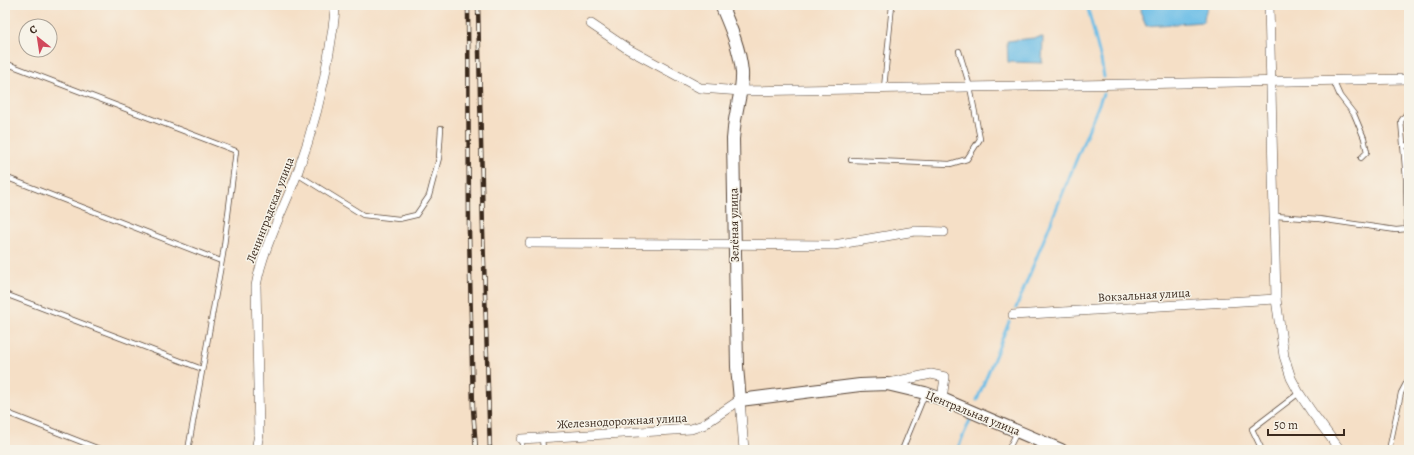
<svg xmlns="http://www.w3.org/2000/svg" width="1414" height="455" font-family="Alegreya,serif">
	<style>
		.water { fill: #6cbee7; stroke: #547482 }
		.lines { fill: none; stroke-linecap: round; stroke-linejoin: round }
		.stream { stroke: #6cbee7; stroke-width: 3 }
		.service-casing { stroke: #574537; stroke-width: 6 }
		.minor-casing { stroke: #574537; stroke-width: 10 }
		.tertiary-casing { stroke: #574537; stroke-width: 14 }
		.service { stroke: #fff; stroke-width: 4.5 }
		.minor { stroke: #fff; stroke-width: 9 }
		.tertiary { stroke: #fff; stroke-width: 12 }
		.rail-casing { stroke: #3b2a1e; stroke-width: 4.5 }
		.rail { stroke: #f7f3e8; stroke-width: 3; stroke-dasharray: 9; stroke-linecap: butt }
		.labels { text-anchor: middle; stroke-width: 3; stroke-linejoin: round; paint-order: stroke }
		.street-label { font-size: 12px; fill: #3b2a1e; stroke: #f7f3e8 }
	</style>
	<rect width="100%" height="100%" fill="#f7f3e8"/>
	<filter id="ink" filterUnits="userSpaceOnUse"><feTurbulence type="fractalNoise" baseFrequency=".025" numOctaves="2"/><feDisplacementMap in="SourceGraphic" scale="8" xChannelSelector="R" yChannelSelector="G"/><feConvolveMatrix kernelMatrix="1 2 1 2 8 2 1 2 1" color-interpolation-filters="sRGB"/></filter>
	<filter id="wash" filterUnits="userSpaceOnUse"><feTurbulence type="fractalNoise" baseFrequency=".012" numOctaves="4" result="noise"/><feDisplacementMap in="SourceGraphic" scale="16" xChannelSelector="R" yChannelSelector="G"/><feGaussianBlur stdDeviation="0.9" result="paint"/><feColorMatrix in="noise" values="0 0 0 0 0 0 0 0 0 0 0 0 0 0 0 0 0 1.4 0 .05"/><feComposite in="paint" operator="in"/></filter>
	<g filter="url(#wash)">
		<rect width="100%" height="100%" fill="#f5dfc6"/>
		<!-- water -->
		<g class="water">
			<path d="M1141,5H1208L1203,22L1146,26L1140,12Z"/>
			<path d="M1043,37L1042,63L1008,62L1007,41Z"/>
		</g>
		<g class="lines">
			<!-- stream -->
			<g class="stream">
				<path d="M1087,5L1101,60L1104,77"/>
				<path d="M1016,308L1103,94"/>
				<path d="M977,400L1009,322"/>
				<path d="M957,450L970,420"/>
			</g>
		</g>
	</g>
	<g filter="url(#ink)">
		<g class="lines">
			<!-- service casing -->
			<g class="service-casing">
				<g id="service">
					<path d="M5,63L236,151L223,254L188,450"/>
					<path d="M1333,80L1340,96L1354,114L1364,138L1367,152L1361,158"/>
					<path d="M884,88L892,5"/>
					<path d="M1403,146L1409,145"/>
					<path d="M851,160L950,164L967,159L980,139L970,87L959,51"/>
					<path d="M297,174L363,215L399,219L416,215L429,196L439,158L441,128"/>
					<path d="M5,177L221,261"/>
					<path d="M1275,216L1319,219L1396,230L1407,229L1406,179L1401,121L1409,110"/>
					<path d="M5,294L202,369"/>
					<path d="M5,412L102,450"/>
					<path d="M542,437L543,450"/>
					<path d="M521,439L523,450"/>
					<path d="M902,450L925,394"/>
					<path d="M1008,450L1017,432"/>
					<path d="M1262,450L1252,429L1299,393"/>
					<path d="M1389,450L1401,393L1409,378"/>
				</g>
			</g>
			<!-- minor casing -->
			<g class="minor-casing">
				<g id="minor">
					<path d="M1269,5L1276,299L1284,356L1291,378L1299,393L1311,411L1340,450"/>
					<path d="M591,24L628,49L700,88L741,91L1409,79"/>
					<path d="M530,243L834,245L915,231L944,232"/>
					<path d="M1013,315L1276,299"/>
					<path d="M889,383L931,374L945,377L942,399"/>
					<path d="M521,439L691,429L703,425L740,400L744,450"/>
					<path d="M256,450L259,434L256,286C263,247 283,211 297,174C312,133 323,91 330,47C332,33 335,19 335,5"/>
				</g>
			</g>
			<!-- tertiary casing -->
			<g class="tertiary-casing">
				<path id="tertiary" d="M721,5C730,26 740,49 742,72C743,87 738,101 736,115C734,123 734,131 733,139L737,367L740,400L860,385L887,384L925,393L942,399L1061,450"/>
			</g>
			<!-- service -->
			<use href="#service" class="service"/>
			<!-- minor -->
			<use href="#minor" class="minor"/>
			<!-- tertiary -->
			<use href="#tertiary" class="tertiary"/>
			<!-- rail casing -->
			<g class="rail-casing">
				<g id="rail">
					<path d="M468,5L469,231L473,408L476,450"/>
					<path d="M478,5L483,231L490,450"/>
				</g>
			</g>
			<!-- rail -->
			<use href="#rail" class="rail"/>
		</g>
	</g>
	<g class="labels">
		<!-- street labels -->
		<g class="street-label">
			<text transform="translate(270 210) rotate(-69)" y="4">Ленинградская улица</text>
			<text transform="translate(734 225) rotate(-91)" y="4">Зелёная улица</text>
			<text transform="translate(1144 295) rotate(-3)" y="4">Вокзальная улица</text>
			<text transform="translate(973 413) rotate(22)" y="4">Центральная улица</text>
			<text transform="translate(622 421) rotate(-3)" y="4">Железнодорожная улица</text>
		</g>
	</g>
	<!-- margin -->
	<rect width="1414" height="455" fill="none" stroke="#f7f3e8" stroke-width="20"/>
	<!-- north arrow -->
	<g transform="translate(38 38) rotate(330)"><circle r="19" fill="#f7f3e8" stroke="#aca397"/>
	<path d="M0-3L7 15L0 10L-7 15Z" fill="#d1495b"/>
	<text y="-6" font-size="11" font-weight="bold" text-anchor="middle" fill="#3b2a1e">С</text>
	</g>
	<!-- scale -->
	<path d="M1268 429v6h76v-6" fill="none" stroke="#3b2a1e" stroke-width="2"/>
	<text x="1274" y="429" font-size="12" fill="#3b2a1e" stroke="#f7f3e8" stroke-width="3" paint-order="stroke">50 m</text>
</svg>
